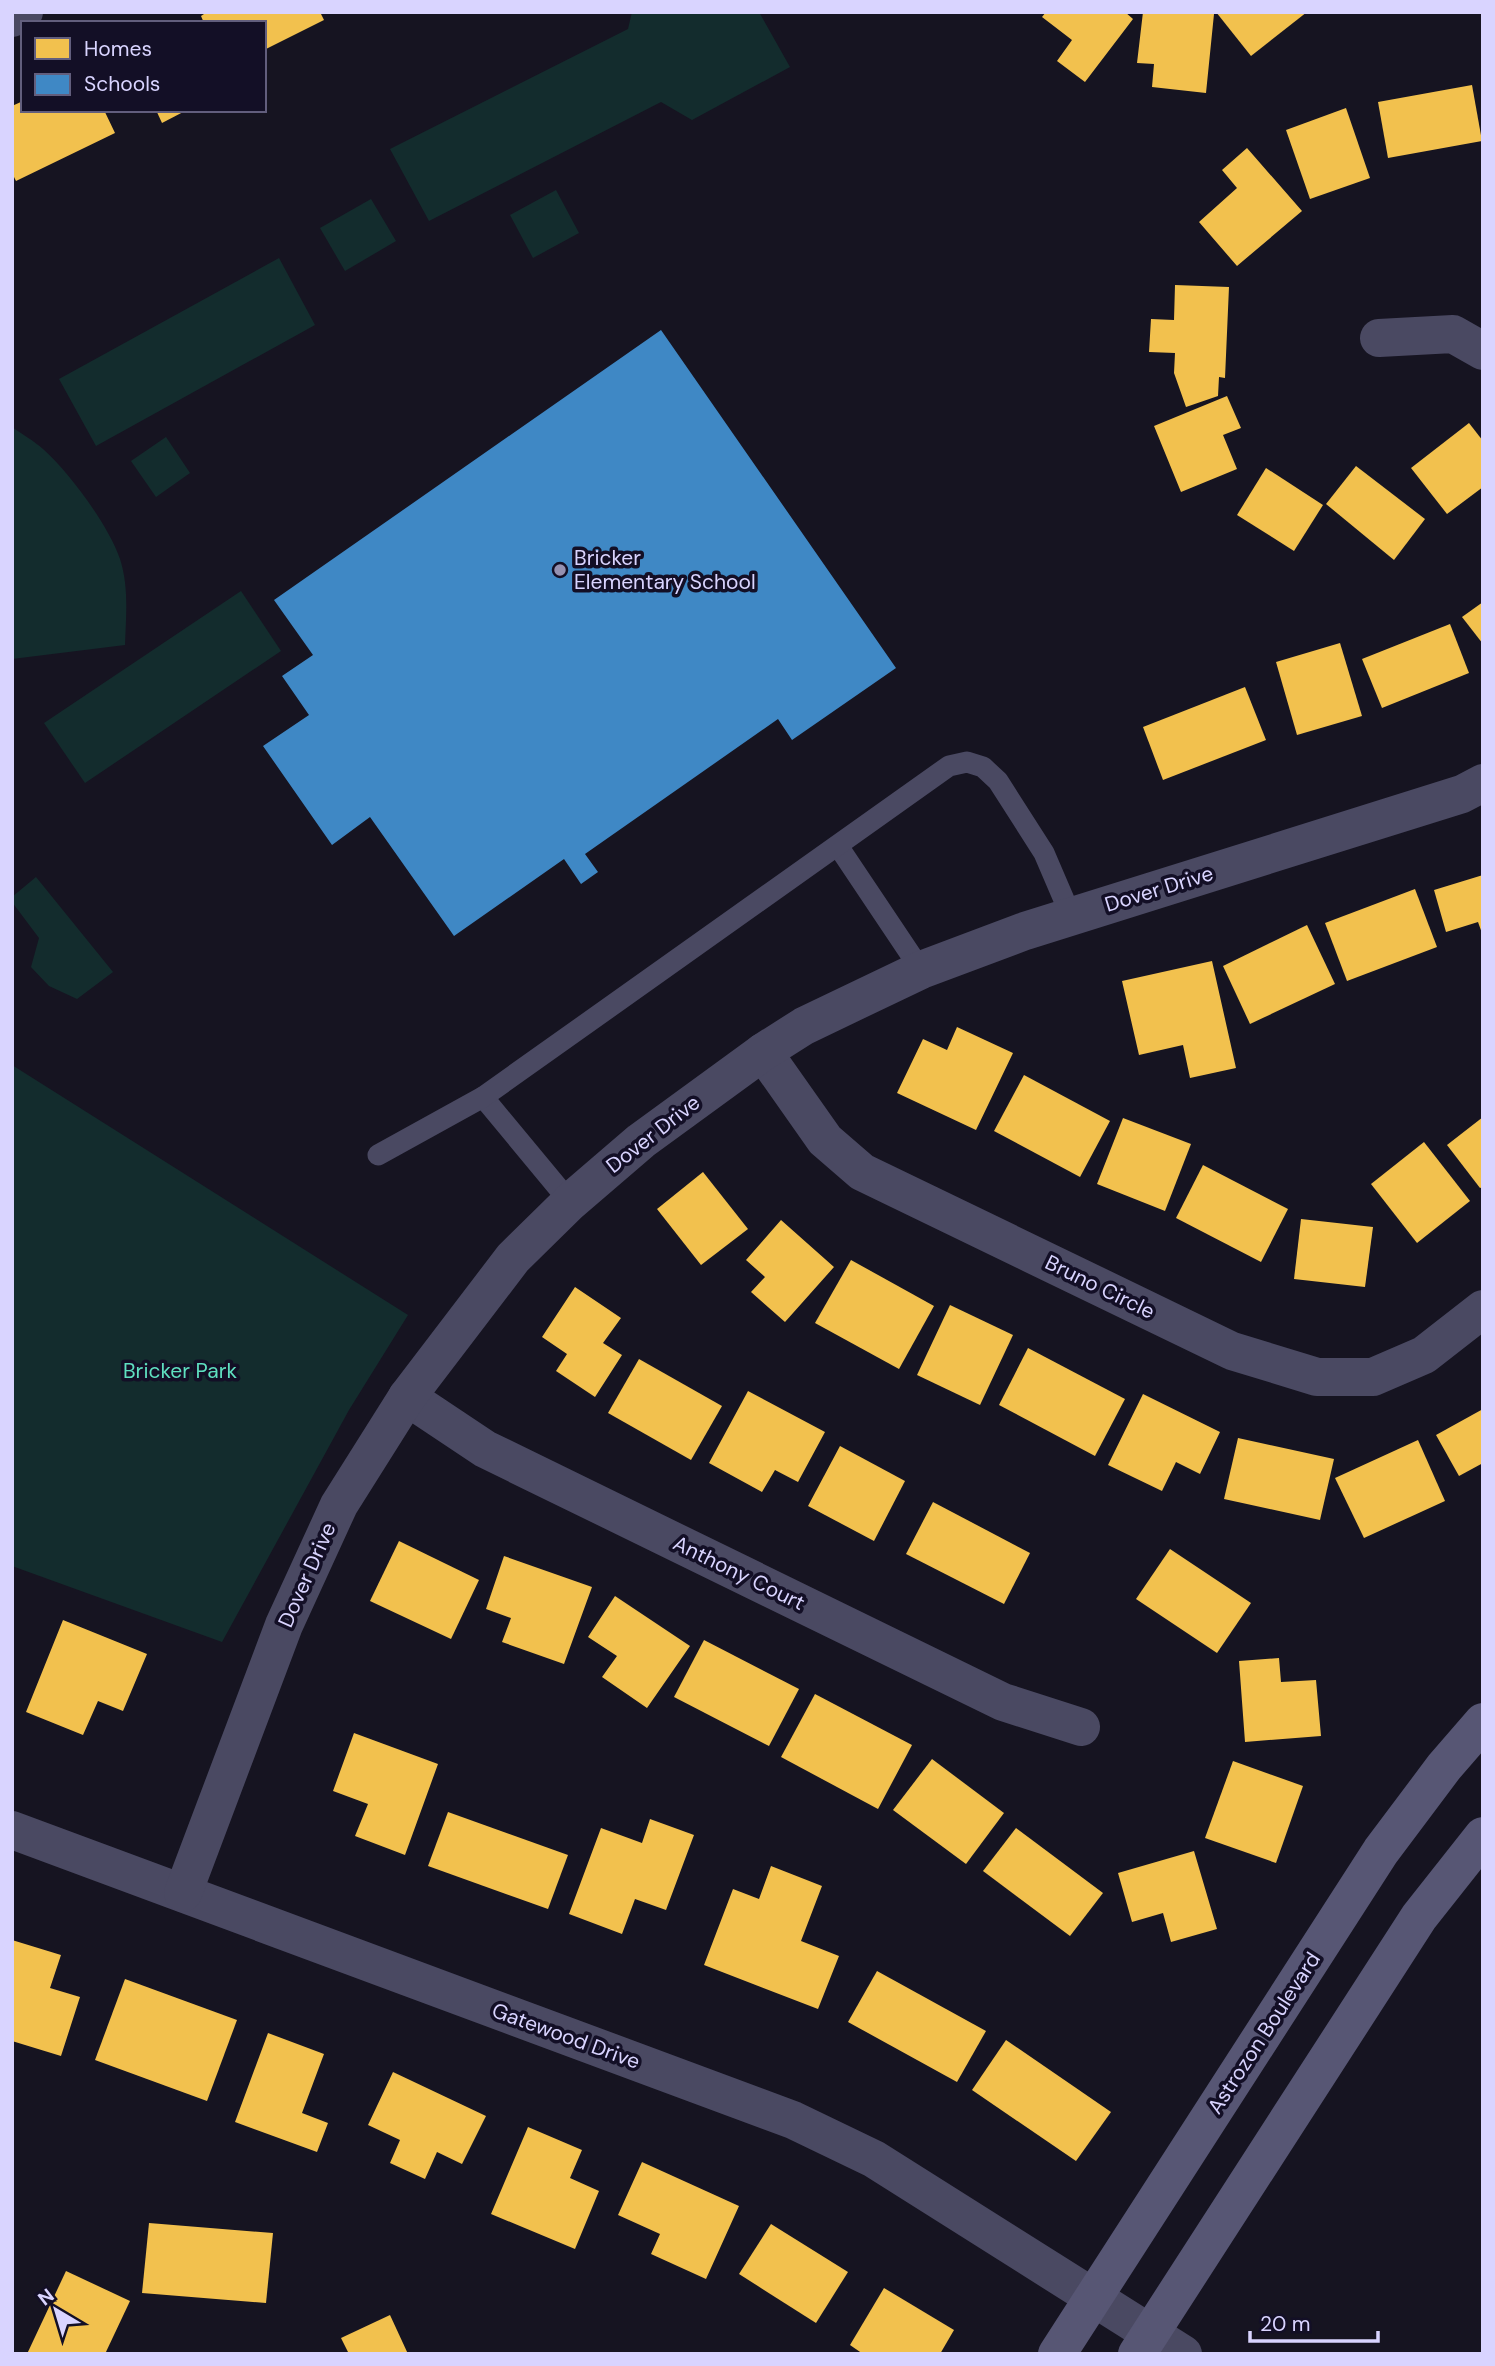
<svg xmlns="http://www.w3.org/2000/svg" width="1495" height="2366" font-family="'DM Sans',sans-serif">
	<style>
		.green { fill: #132c2d }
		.homes { fill: #f2c14e }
		.schools { fill: #3f88c5 }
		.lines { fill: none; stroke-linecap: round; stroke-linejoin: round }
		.lane { stroke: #4a4962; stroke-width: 21 }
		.street { stroke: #4a4962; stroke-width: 38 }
		.secondary { stroke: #575674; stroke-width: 38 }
		.poi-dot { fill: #9591b1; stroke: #130f26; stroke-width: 2.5 }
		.labels { text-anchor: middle; stroke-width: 7; stroke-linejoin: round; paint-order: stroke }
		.poi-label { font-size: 21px; fill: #d9d4ff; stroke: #130f26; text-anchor: start }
		.street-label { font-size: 21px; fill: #d9d4ff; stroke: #130f26 }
		.park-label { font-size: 21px; fill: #5fe0c0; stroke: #130f26 }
	</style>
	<rect width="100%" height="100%" fill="#161421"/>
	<!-- green -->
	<g class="green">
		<path d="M632,12H759L790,67L692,120L661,102L429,221L390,149L628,29Z"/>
		<path d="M556,190L579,233L533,258L510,215Z"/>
		<path d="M371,199L396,241L345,271L320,228Z"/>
		<path d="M279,258L315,325L96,446L59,379Z"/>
		<path d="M12,427C22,434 34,441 43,449C69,472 109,526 120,559C129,587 126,616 125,645L12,659Z"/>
		<path d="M166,437L190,473L156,497L131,461Z"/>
		<path d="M241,591L281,651L85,783L44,723Z"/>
		<path d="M36,877L113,972L77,999L49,986L31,967L39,938L12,902V897Z"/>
		<path d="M12,1065L408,1315L349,1410L222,1642L12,1566Z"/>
	</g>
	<!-- homes -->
	<g class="homes">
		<path d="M207,12H320L324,20L264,50V23H204L201,16Z"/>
		<path d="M1046,12H1125L1133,19L1085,82L1057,61L1072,40L1042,17Z"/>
		<path d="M1143,12L1214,14L1206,93L1152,87L1154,64L1137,63Z"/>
		<path d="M1216,12H1307L1251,56Z"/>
		<path d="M1472,85L1482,141L1388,158L1378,102Z"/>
		<path d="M23,101V110H104L115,133L16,181L12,173V106Z"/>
		<path d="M1346,108L1370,178L1310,199L1286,130Z"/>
		<path d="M156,110H187L162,123Z"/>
		<path d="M1247,148L1302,211L1237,266L1199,222L1237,188L1222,170Z"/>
		<path d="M1175,285L1229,287L1225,378L1219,377L1218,396L1186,407L1174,373L1175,353L1149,352L1151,319L1174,320Z"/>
		<path d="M1227,396L1241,428L1223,435L1237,469L1181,492L1154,426Z"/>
		<path d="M1469,423L1483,441V487L1447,514L1411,468Z"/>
		<path d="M1356,466L1425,519L1394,560L1326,504Z"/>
		<path d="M1266,468L1323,505L1294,551L1237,515Z"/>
		<path d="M1483,602V644L1462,617Z"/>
		<path d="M1450,624L1469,673L1382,708L1362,659Z"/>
		<path d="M1340,643L1362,716L1297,735L1276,662Z"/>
		<path d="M1245,687L1266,740L1163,780L1143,727Z"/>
		<path d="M1483,875V936L1478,922L1446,932L1434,890Z"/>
		<path d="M1415,889L1437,947L1347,981L1325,923Z"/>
		<path d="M1307,925L1335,984L1250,1024L1223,966Z"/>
		<path d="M1212,961L1236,1068L1190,1078L1183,1045L1139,1055L1122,981Z"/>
		<path d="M957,1027L1013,1053L976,1130L897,1093L923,1039L947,1050Z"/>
		<path d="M1024,1075L1110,1121L1080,1177L994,1131Z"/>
		<path d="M1483,1117V1187L1480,1188L1447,1145Z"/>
		<path d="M1123,1118L1191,1144L1165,1211L1097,1184Z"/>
		<path d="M1424,1142L1470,1201L1417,1243L1371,1184Z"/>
		<path d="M1203,1165L1288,1209L1261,1262L1176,1218Z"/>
		<path d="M703,1172L748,1229L701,1265L657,1209Z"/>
		<path d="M1301,1219L1373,1227L1365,1287L1294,1279Z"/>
		<path d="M781,1220L834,1267L785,1322L751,1292L765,1277L746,1260Z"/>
		<path d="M851,1260L934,1306L899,1369L815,1323Z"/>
		<path d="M575,1287L621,1318L603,1343L622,1355L595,1397L556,1371L567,1354L542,1337Z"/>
		<path d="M950,1305L1013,1335L980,1405L917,1375Z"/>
		<path d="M1028,1348L1125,1399L1095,1456L999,1405Z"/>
		<path d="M639,1359L722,1406L691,1460L608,1413Z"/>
		<path d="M748,1391L825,1432L798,1482L775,1470L762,1492L709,1463Z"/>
		<path d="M1143,1394L1220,1432L1200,1474L1176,1462L1162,1491L1108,1465Z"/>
		<path d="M1483,1409V1463L1459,1476L1436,1435Z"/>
		<path d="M1238,1438L1334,1459L1320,1520L1224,1499Z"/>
		<path d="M1418,1440L1445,1501L1364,1538L1335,1478Z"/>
		<path d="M840,1446L905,1481L874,1541L808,1506Z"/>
		<path d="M933,1502L1030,1553L1004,1604L906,1554Z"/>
		<path d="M399,1541L479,1580L451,1639L370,1601Z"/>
		<path d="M1170,1549L1251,1603L1217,1653L1136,1599Z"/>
		<path d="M504,1556L592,1587L564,1664L502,1642L511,1618L486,1609Z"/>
		<path d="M615,1596L690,1646L647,1708L602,1677L617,1656L588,1637Z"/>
		<path d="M63,1620L147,1654L123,1711L98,1701L83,1735L26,1712Z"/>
		<path d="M704,1640L799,1689L769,1746L674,1697Z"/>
		<path d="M1279,1658L1281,1682L1316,1680L1321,1736L1245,1742L1239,1661Z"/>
		<path d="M815,1694L912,1745L878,1809L781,1757Z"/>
		<path d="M354,1733L438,1764L405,1855L355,1836L368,1804L333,1791Z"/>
		<path d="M932,1759L1004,1813L966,1864L893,1810Z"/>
		<path d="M1233,1761L1303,1786L1276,1863L1205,1838Z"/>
		<path d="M448,1812L568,1855L548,1909L428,1866Z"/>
		<path d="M650,1819L694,1835L666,1910L635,1899L622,1934L569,1914L601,1828L642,1843Z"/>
		<path d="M1016,1828L1103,1893L1070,1936L983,1871Z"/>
		<path d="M1194,1851L1217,1929L1171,1942L1163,1913L1132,1922L1118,1873Z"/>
		<path d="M771,1866L822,1886L801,1941L839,1956L818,2009L704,1965L733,1889L759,1899Z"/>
		<path d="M12,1940L61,1955L50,1988L80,1997L61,2056L12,2041Z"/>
		<path d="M877,1971L986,2031L957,2082L848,2022Z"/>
		<path d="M125,1979L237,2020L207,2101L95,2060Z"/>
		<path d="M268,2033L324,2054L302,2113L328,2123L317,2152L235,2122Z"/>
		<path d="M1006,2040L1111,2112L1076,2161L972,2090Z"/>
		<path d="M393,2072L486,2116L462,2164L437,2152L425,2179L390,2163L400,2140L368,2125Z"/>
		<path d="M528,2127L582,2150L570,2178L599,2191L575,2249L491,2214Z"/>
		<path d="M642,2162L739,2206L706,2279L651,2254L660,2234L618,2215Z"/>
		<path d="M149,2223L273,2233L266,2303L142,2293Z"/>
		<path d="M771,2224L848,2272L816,2323L739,2274Z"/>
		<path d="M66,2271L130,2301L105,2354H27Z"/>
		<path d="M884,2288L954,2330L940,2354H863L850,2345Z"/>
		<path d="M390,2315L408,2354H349L341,2338Z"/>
	</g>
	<!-- schools -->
	<path class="schools" d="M661,330L896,668L792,740L778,719L585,854L598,872L581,884L564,859L454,936L370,817L332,845L263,746L309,715L282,676L313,655L274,600Z"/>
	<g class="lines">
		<!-- lane -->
		<g class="lane">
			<path d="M838,846L921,970"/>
			<path d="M483,1097L570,1202"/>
			<path d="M378,1155L483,1097L949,766L967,762L983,767L998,781L1044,853L1071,916"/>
		</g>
		<!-- street -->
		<g class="street">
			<path d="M12,18L24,12"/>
			<path d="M1379,338L1453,334L1483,351"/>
			<path d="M763,1052L825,1140L862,1172L1232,1351L1317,1377H1373L1424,1355L1483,1309"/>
			<path d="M407,1397L485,1449L1003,1702L1081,1727"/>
			<path d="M12,1830L793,2120L874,2159L1183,2354"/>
			<path d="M183,1893L284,1625L339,1505L407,1397L513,1258L570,1202L641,1141L763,1052L804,1026L921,970L1025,931L1462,794L1483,783"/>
		</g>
		<!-- secondary -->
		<g class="secondary">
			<path d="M1057,2354L1381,1851L1444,1767L1483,1722"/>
			<path d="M1137,2354L1419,1917L1483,1836"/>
		</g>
	</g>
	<!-- markers -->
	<circle class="poi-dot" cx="560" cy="570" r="7"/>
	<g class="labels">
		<!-- poi labels -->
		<g class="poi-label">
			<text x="574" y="565">Bricker<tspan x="574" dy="24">Elementary School</tspan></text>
		</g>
		<!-- street labels -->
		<g class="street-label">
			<text transform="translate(1159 889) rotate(-17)" y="7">Dover Drive</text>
			<text transform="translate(653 1134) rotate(-38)" y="7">Dover Drive</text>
			<text transform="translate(1100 1287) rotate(26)" y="7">Bruno Circle</text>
			<text transform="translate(739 1573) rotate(26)" y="7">Anthony Court</text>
			<text transform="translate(307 1575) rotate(-66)" y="7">Dover Drive</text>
			<text transform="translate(1264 2033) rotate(-57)" y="7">Astrozon Boulevard</text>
			<text transform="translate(566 2036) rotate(20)" y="7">Gatewood Drive</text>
		</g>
		<!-- park labels -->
		<g class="park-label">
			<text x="180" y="1378">Bricker Park</text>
		</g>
	</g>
	<!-- border -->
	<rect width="1495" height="2366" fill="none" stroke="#d9d4ff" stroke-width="28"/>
	<!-- legend -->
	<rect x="21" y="21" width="245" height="91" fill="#130f26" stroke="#625e7d" stroke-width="2"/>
	<rect x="35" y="38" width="35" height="21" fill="#f2c14e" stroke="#625e7d" stroke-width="2"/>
	<text x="84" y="56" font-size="21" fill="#d9d4ff">Homes</text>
	<rect x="35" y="74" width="35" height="21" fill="#3f88c5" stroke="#625e7d" stroke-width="2"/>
	<text x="84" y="91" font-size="21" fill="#d9d4ff">Schools</text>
	<!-- north arrow -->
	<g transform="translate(56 2310) rotate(322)" stroke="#130f26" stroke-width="5" paint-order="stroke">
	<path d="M0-5L12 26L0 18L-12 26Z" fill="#d9d4ff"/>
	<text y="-10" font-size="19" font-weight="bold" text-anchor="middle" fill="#d9d4ff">N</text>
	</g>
	<!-- scale -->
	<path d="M1250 2331v10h128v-10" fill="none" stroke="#d9d4ff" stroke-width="3.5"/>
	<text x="1260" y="2331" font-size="21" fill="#d9d4ff" stroke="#130f26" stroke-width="5" paint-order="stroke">20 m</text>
</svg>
